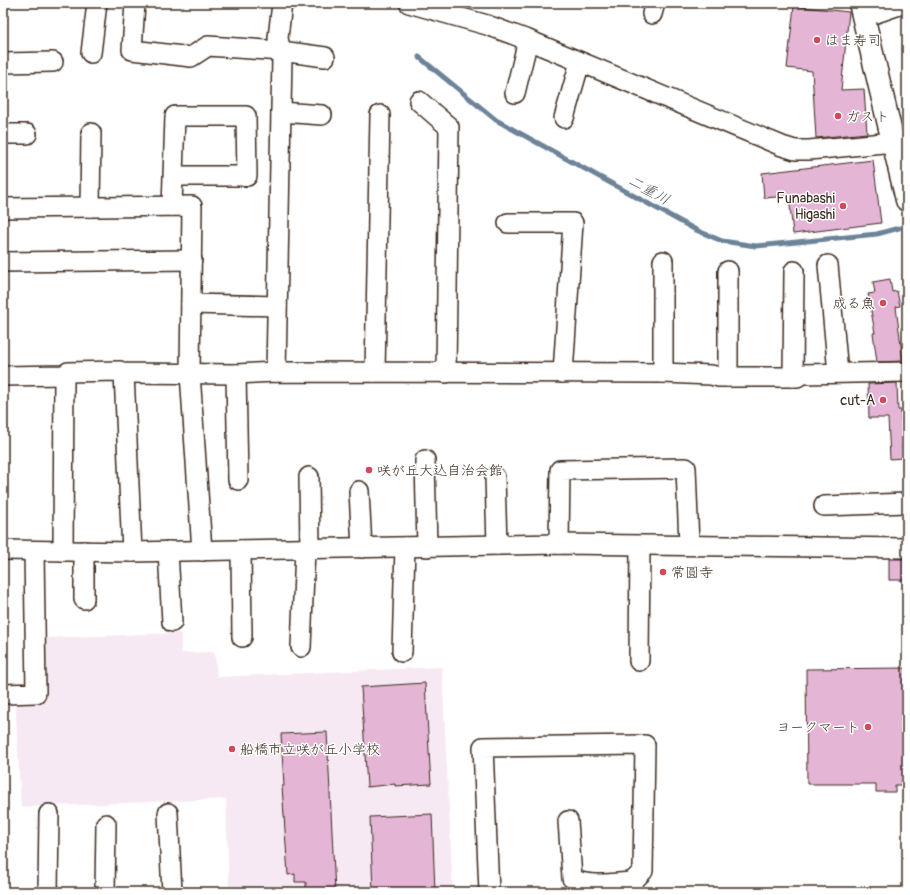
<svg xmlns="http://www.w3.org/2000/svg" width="910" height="895" font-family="Pangolin,'Klee One',sans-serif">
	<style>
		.built { fill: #f7e9f3 }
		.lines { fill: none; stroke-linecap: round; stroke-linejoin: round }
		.stream { stroke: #6c8398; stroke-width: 5 }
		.building { fill: #e5b5d6; stroke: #3b2a1e }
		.minor-casing { stroke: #3b2a1e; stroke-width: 22 }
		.primary-casing { stroke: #3b2a1e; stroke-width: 25 }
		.minor { stroke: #fff; stroke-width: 19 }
		.primary { stroke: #fff; stroke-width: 22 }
		.poi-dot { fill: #d1495b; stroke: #fff; stroke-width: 1.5 }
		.labels { text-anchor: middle; stroke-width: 3; stroke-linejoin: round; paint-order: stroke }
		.poi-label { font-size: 14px; fill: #3b2a1e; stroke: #fff; text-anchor: start }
		.water-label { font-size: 15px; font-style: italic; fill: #585e65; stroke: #fff }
	</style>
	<rect width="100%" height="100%" fill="#fff"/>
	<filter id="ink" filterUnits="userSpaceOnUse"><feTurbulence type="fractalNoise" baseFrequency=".025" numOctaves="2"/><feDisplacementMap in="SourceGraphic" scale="8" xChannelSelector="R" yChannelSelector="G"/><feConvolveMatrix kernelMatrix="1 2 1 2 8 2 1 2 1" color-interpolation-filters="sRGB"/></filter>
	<g filter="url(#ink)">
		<!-- built -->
		<path class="built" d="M181,633V653L215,652L217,677L442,667L453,892H229L226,799L21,807L15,699L41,696V638Z"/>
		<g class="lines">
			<!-- stream -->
			<path class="stream" d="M419,57L496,120L696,230L722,241L756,246L877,234L899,228"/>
		</g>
		<!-- building -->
		<g class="building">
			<path d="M794,6L849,12L841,90L864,89L867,133L816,138L812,71L787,68Z"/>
			<path d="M873,160L881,223L793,234L789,196L764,198L762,173Z"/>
			<path d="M890,279L892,292L897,291L900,306L896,307L903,361L877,362L873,333H875L868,294L875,293L873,282Z"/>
			<path d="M897,383L898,410H901V422L907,421V445L902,446L903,458L890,459L888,418H869L868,384Z"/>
			<rect x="889" y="559" width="18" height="21"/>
			<path d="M907,668V785H895V792H876V784H807L806,669Z"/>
			<path d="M425,683L431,784L395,786V784L367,787L361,687Z"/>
			<path d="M327,732L335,892H306V882H295V874L288,875L282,786H284L281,734Z"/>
			<path d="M432,814L435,892H373L370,817Z"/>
		</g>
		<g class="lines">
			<!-- minor casing -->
			<g class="minor-casing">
				<g id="minor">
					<path d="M135,3L132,50L191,57L208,46L281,51L325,57"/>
					<path d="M409,3L487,25L528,40L782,146L795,150H809L894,142"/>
					<path d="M876,13L905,3"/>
					<path d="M652,14L655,3"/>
					<path d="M91,53L97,3"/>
					<path d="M3,63L53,62"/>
					<path d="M515,93L528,40"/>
					<path d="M419,101L449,127L446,373"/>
					<path d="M281,112L322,115"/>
					<path d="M564,118L580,62"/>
					<path d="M3,134H27"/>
					<path d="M172,206L175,116H246L247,176H173"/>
					<path d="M90,207L91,133"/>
					<path d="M3,208L192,206L190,373L202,551"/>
					<path d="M508,223H573L563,373"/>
					<path d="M3,262L192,260"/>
					<path d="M828,265L838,373"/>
					<path d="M728,271V377"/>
					<path d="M191,304L277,306"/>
					<path d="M276,372L282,57L278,38L282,3"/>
					<path d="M375,372L380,115"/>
					<path d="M124,373L132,552"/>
					<path d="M663,373V261"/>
					<path d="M236,374L238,480"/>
					<path d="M3,376L64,375L68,372L120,371L124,373L236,374L276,372L663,373L711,375L719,377H797L802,374L907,372"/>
					<path d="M793,377L794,271"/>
					<path d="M425,460L427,547"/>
					<path d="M309,477L310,549"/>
					<path d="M495,477L497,545"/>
					<path d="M359,491L362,548"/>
					<path d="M824,506L907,503"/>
					<path d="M559,544L560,470L686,468L689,545"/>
					<path d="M3,550L132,552L559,544L907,548"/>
					<path d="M241,550L242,637"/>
					<path d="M63,551L64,375"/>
					<path d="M84,551V599"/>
					<path d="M168,551L172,622"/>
					<path d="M301,647L305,549"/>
					<path d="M402,652L405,547"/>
					<path d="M639,661L640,545"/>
					<path d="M3,694L36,693L34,551"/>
					<path d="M168,813L172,892"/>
					<path d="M48,892L49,814"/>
					<path d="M105,892L106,824"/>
					<path d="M489,892L483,747L645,745L643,871L632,882C615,883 586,888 572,878L568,821"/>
				</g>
			</g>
			<!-- primary casing -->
			<g class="primary-casing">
				<path id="primary" d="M860,3L907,200"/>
			</g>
			<!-- minor -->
			<use href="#minor" class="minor"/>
			<!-- primary -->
			<use href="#primary" class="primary"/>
		</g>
	</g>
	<!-- markers -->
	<g class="poi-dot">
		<circle cx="817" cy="40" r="4"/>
		<circle cx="838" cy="116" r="4"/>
		<circle cx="843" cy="206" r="4"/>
		<circle cx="883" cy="303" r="4"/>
		<circle cx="883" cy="400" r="4"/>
		<circle cx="369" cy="470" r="4"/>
		<circle cx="663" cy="572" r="4"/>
		<circle cx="868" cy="727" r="4"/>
		<circle cx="232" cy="749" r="4"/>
	</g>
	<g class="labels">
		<!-- poi labels -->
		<g class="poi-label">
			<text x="825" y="45">はま寿司</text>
			<text x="846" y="121">ガスト</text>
			<text x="835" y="203" text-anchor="end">Funabashi<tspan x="835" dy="16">Higashi</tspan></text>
			<text x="875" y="308" text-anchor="end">成る魚</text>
			<text x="875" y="405" text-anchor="end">cut-A</text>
			<text x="377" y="475">咲が丘大込自治会館</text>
			<text x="671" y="577">常圓寺</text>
			<text x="860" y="732" text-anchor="end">ヨークマート</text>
			<text x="240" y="754">船橋市立咲が丘小学校</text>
		</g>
		<!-- water labels -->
		<g class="water-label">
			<text transform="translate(649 190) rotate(29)" y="5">二重川</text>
		</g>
	</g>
	<!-- margin -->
	<rect width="910" height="895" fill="none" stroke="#fff" stroke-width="16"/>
	<rect x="8" y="8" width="894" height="879" fill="none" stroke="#3b2a1e" stroke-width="1.5" filter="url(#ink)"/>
</svg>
